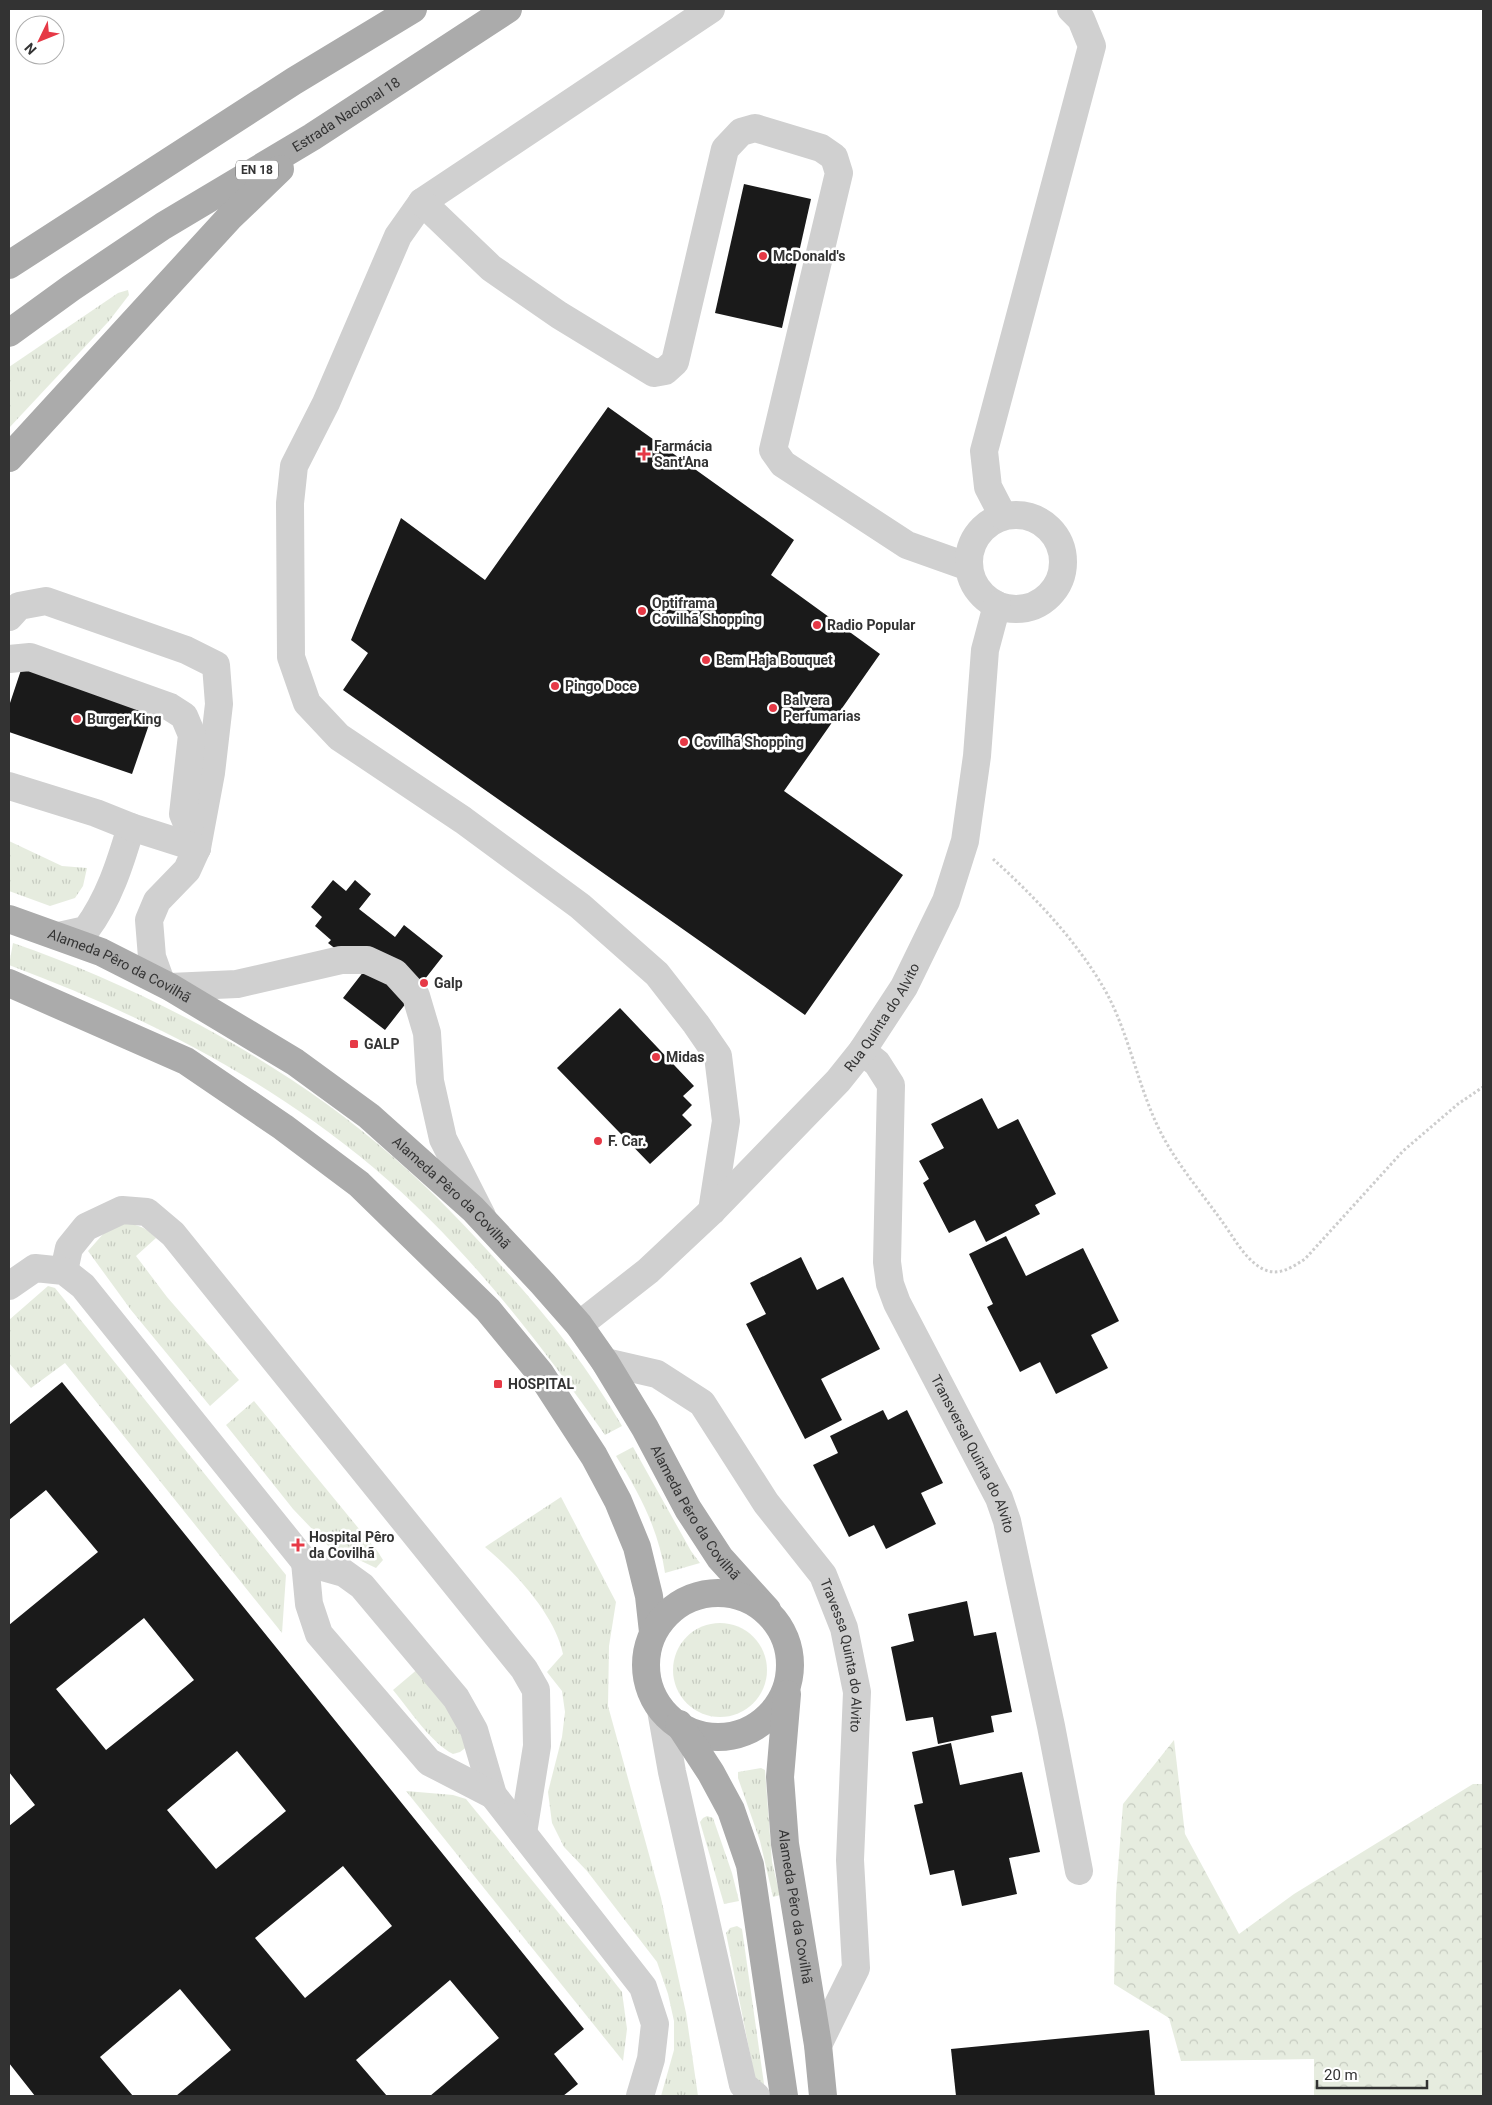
<svg xmlns="http://www.w3.org/2000/svg" width="1492" height="2105" font-family="Roboto,sans-serif">
	<style>
		.grass { fill: url(#grass-tufts) }
		.forest { fill: url(#forest-crowns) }
		.building { fill: #1a1a1a; fill-rule: evenodd }
		.lines { fill: none; stroke-linecap: round; stroke-linejoin: round }
		.path { stroke: #cdcdcd; stroke-width: 3; stroke-dasharray: 2.5 2.5; stroke-linecap: butt }
		.minor { stroke: #d0d0d0; stroke-width: 28 }
		.major { stroke: #ababab; stroke-width: 28 }
		.poi-dot { fill: #e63946; stroke: #fff; stroke-width: 2 }
		.labels { text-anchor: middle; stroke-width: 5; stroke-linejoin: round; paint-order: stroke }
		.shield { fill: #fff; stroke: #707070; stroke-width: 1 }
		.shield-label { font-size: 12px; font-weight: bold; fill: #333 }
		.street-label { font-size: 14px; fill: #333; stroke: #fff }
		.poi-label { font-size: 14px; font-weight: bold; fill: #333; stroke: #fff; text-anchor: start }
	</style>
	<defs>
		<pattern id="grass-tufts" width="24" height="20" patternUnits="userSpaceOnUse" patternTransform="scale(1.25)"><rect width="24" height="20" fill="#e6ecdf"/><path d="M3 7l-1-3M5 7V3M7 7l1-3M15 17l-1-3M17 17v-4M19 17l1-3" fill="none" stroke="#c6cbc0"/></pattern>
		<pattern id="forest-crowns" width="20" height="18" patternUnits="userSpaceOnUse" patternTransform="scale(1.25)"><rect width="20" height="18" fill="#e6ecdf"/><path d="M2 6a3 3 0 1 1 6 0M12 15a3 3 0 1 1 6 0" fill="none" stroke="#c6cbc0"/></pattern>
	</defs>
	<rect width="100%" height="100%" fill="#fff"/>
	<!-- grass -->
	<g class="grass">
		<path d="M128,290L129,295L109,321L9,428V367L118,293Z"/>
		<path d="M9,841L62,866L87,868L83,886L75,898L50,906L9,891Z"/>
		<path d="M13,943C144,988 289,1065 393,1157C433,1192 470,1230 505,1270C549,1318 589,1369 622,1426L605,1435C537,1339 465,1245 374,1168C264,1076 142,1015 9,965Z"/>
		<path d="M119,1223C136,1224 145,1226 156,1238L136,1256L167,1297L239,1380L210,1406L131,1310L88,1251L104,1233Z"/>
		<path d="M48,1286L55,1288L286,1575L282,1633L65,1363L31,1388L9,1363V1320Z"/>
		<path d="M254,1401L378,1552L383,1560L376,1568L357,1559L347,1552L335,1553L293,1509L226,1425Z"/>
		<path d="M633,1447L691,1551L700,1563L665,1573C659,1531 639,1492 616,1456Z"/>
		<path d="M561,1497L616,1602L609,1646L608,1706L661,1898L686,2013L698,2096H661L674,2050V2021L668,1994L657,1962L587,1871L564,1847L552,1823L548,1792L562,1737L565,1712L562,1691L547,1672L563,1654C555,1615 515,1572 485,1547Z"/>
		<circle cx="720" cy="1670" r="47"/>
		<path d="M419,1668L468,1726V1746L460,1752L453,1754C431,1743 409,1709 393,1690Z"/>
		<path d="M761,1768L765,1770L772,1862L780,1895L773,1897L760,1841L738,1778V1772Z"/>
		<path d="M406,1791L453,1795L466,1799L601,1965L622,1992L627,2029L623,2061Z"/>
		<path d="M707,1816L713,1818L732,1873L739,1901L724,1904L700,1822L703,1818Z"/>
		<path d="M737,1926L742,1929L765,2091L755,2079L726,1933L730,1928Z"/>
	</g>
	<!-- forest -->
	<path class="forest" d="M1174,1740L1185,1834L1239,1934L1294,1894L1473,1784H1483V2096H1314V2059L1181,2061L1169,2018L1114,1984L1116,1894L1123,1804Z"/>
	<!-- building -->
	<g class="building">
		<path d="M744,184L811,199L782,328L715,313Z"/>
		<path d="M608,407L794,540L771,575L880,654L784,791L903,875L805,1015L343,690L368,653L351,640L401,518L485,580Z"/>
		<path d="M23,664L154,710L132,774L9,732V706Z"/>
		<path d="M333,880L346,891L355,880L371,894L359,909L395,937L404,925L443,956L385,1030L343,998L364,971L328,943L331,940L315,926L322,917L311,907Z"/>
		<path d="M620,1008L694,1086L683,1096L692,1105L682,1115L692,1125L650,1164L557,1068Z"/>
		<path d="M982,1098L998,1129L1018,1119L1056,1194L1035,1205L1040,1214L986,1242L975,1220L949,1233L923,1183L929,1179L919,1161L944,1148L931,1124Z"/>
		<path d="M1006,1236L1026,1276L1083,1248L1119,1321L1091,1335L1108,1368L1056,1394L1040,1362L1020,1372L987,1307L993,1304L969,1254Z"/>
		<path d="M801,1257L817,1290L843,1277L880,1349L821,1379L842,1420L805,1439L746,1324L766,1314L750,1283Z"/>
		<path d="M62,1382L584,2029L554,2054L578,2084L563,2096H430L499,2038L450,1980L356,2060L387,2096H176L231,2050L180,1989L100,2057L133,2096H35L9,2063V1826L35,1805L9,1772V1625L98,1552L46,1490L9,1520V1425ZM144,1618L194,1680L106,1750L56,1689ZM237,1751L286,1811L216,1869L167,1810ZM343,1866L392,1926L305,1998L255,1938Z"/>
		<path d="M883,1410L888,1420L907,1410L943,1483L921,1493L936,1524L886,1549L874,1525L849,1537L813,1465L838,1453L830,1436Z"/>
		<path d="M967,1601L974,1636L996,1632L1012,1712L991,1716L994,1732L938,1744L933,1717L906,1721L891,1647L914,1641L908,1614Z"/>
		<path d="M951,1743L960,1785L1022,1772L1040,1852L1009,1858L1017,1894L962,1906L954,1870L930,1875L914,1805L923,1803L912,1752Z"/>
		<path d="M1149,2030L1155,2096H956L951,2049Z"/>
	</g>
	<g class="lines">
		<!-- path -->
		<path class="path" d="M993,859C1035,897 1078,942 1106,992C1130,1036 1138,1088 1161,1133C1177,1164 1201,1192 1221,1220C1233,1236 1245,1260 1263,1269C1279,1277 1292,1267 1305,1259L1403,1151L1458,1104L1483,1087"/>
		<!-- minor -->
		<g class="minor">
			<path d="M711,9L422,202L398,236L326,403L294,466L290,503L291,657L307,703L339,737L463,820L580,906L657,974L696,1024L718,1056L726,1121L712,1211"/>
			<path d="M422,202L491,268L559,315L654,373L665,371L675,362L725,149L741,132L755,128L821,148L834,157L839,173L773,450L783,464L907,545L969,567"/>
			<circle cx="1016" cy="562" r="47"/>
			<path d="M1003,516L988,487L984,451L1092,46L1081,19L1071,9"/>
			<path d="M9,617L19,606L46,601L186,650L216,665L219,704L211,773L197,848L187,870L157,901L149,920L152,957L161,982"/>
			<path d="M9,659L30,657L170,707L184,716L192,735L183,814L197,848"/>
			<path d="M9,786L96,813L131,827C120,864 109,899 86,930L59,936"/>
			<path d="M131,827L197,848"/>
			<path d="M170,987L237,984L341,960H367L395,973L416,996L427,1033L430,1081L443,1139L482,1216"/>
			<path id="s1" d="M862,1051L877,1063L891,1085L887,1262L890,1284L897,1303L999,1498L1007,1521L1051,1726L1079,1871"/>
			<path d="M64,1271L69,1248L86,1227L122,1210L147,1212L173,1234L524,1669L536,1690L537,1746L523,1833"/>
			<path d="M9,1286L35,1268L64,1271L83,1286L305,1562L344,1573L362,1586L456,1698L474,1730L493,1795L643,1987L655,2024L651,2059L640,2096"/>
			<path id="s2" d="M579,1325L648,1271L712,1211L838,1081L862,1051L904,987L946,901L965,841L977,756L985,650L997,605"/>
			<path id="s3" d="M605,1362L657,1374L702,1403L766,1503L823,1575L844,1628L857,1692L850,1860L856,1968L818,2045"/>
			<path d="M305,1562L309,1604L319,1634L429,1762L493,1795"/>
			<path d="M661,1710L672,1772L743,2085L756,2096"/>
		</g>
		<!-- major -->
		<g class="major">
			<path d="M9,265L294,81L413,9"/>
			<path id="s4" d="M9,333L71,288L163,226L312,137L508,9"/>
			<path d="M9,458L229,218L280,169"/>
			<path id="s5" d="M9,919L101,952L170,987L295,1062L369,1116L473,1209L543,1284L579,1325L605,1362L645,1428L688,1509L720,1558L767,1610"/>
			<path d="M9,983L186,1061L283,1127L359,1184L488,1310L540,1373L594,1456L618,1501L637,1547L649,1596L653,1632"/>
			<circle cx="718" cy="1665" r="72"/>
			<path id="s6" d="M787,1694L780,1777L785,1844L818,2045L823,2096"/>
			<path d="M679,1724L711,1773L731,1810L750,1865L784,2096"/>
		</g>
	</g>
	<!-- markers -->
	<g class="poi-dot">
		<circle cx="763" cy="256" r="5"/>
		<path d="M641.5 446.5h5v5h5v5h-5v5h-5v-5h-5v-5h5z"/>
		<circle cx="642" cy="611" r="5"/>
		<circle cx="817" cy="625" r="5"/>
		<circle cx="706" cy="660" r="5"/>
		<circle cx="555" cy="686" r="5"/>
		<circle cx="773" cy="708" r="5"/>
		<circle cx="77" cy="719" r="5"/>
		<circle cx="684" cy="742" r="5"/>
		<circle cx="424" cy="983" r="5"/>
		<rect x="349" y="1039" width="10" height="10" rx="2.5"/>
		<circle cx="656" cy="1057" r="5"/>
		<circle cx="598" cy="1141" r="5"/>
		<rect x="493" y="1379" width="10" height="10" rx="2.5"/>
		<path d="M295.5 1537.5h5v5h5v5h-5v5h-5v-5h-5v-5h5z"/>
	</g>
	<g class="labels">
		<!-- shield labels -->
		<rect class="shield" x="236" y="160.5" width="42" height="19" rx="4"/>
		<g class="shield-label">
			<text x="257" y="174">EN 18</text>
		</g>
		<!-- street labels -->
		<g class="street-label">
			<text dy="5" stroke="none"><textPath href="#s4" startOffset="402">Estrada Nacional 18</textPath></text>
			<text dy="5" stroke="none"><textPath href="#s5" startOffset="120">Alameda Pêro da Covilhã</textPath></text>
			<text dy="5" stroke="none"><textPath href="#s2" startOffset="434">Rua Quinta do Alvito</textPath></text>
			<text dy="5" stroke="none"><textPath href="#s5" startOffset="525">Alameda Pêro da Covilhã</textPath></text>
			<text dy="5" stroke="none"><textPath href="#s1" startOffset="434">Transversal Quinta do Alvito</textPath></text>
			<text dy="5" stroke="none"><textPath href="#s5" startOffset="930">Alameda Pêro da Covilhã</textPath></text>
			<text dy="5" stroke="none"><textPath href="#s3" startOffset="401">Travessa Quinta do Alvito</textPath></text>
			<text dy="5" stroke="none"><textPath href="#s6" startOffset="214">Alameda Pêro da Covilhã</textPath></text>
		</g>
		<!-- poi labels -->
		<g class="poi-label">
			<text x="773" y="261">McDonald's</text>
			<text x="654" y="451">Farmácia<tspan x="654" dy="16">Sant'Ana</tspan></text>
			<text x="652" y="608">Optiframa<tspan x="652" dy="16">Covilhã Shopping</tspan></text>
			<text x="827" y="630">Radio Popular</text>
			<text x="716" y="665">Bem Haja Bouquet</text>
			<text x="565" y="691">Pingo Doce</text>
			<text x="783" y="705">Balvera<tspan x="783" dy="16">Perfumarias</tspan></text>
			<text x="87" y="724">Burger King</text>
			<text x="694" y="747">Covilhã Shopping</text>
			<text x="434" y="988">Galp</text>
			<text x="364" y="1049">GALP</text>
			<text x="666" y="1062">Midas</text>
			<text x="608" y="1146">F. Car.</text>
			<text x="508" y="1389">HOSPITAL</text>
			<text x="309" y="1542">Hospital Pêro<tspan x="309" dy="16">da Covilhã</tspan></text>
		</g>
	</g>
	<!-- border -->
	<rect width="1492" height="2105" fill="none" stroke="#333333" stroke-width="20"/>
	<!-- north arrow -->
	<g transform="translate(40 40) rotate(227)"><circle r="24" fill="#ffffff" stroke="#adadad"/>
	<path d="M0-4L9 19L0 12L-9 19Z" fill="#e63946"/>
	<text y="-8" font-size="14" font-weight="bold" text-anchor="middle" fill="#333333">N</text>
	</g>
	<!-- scale -->
	<path d="M1317 2080v8h110v-8" fill="none" stroke="#333333" stroke-width="2.5"/>
	<text x="1324" y="2080" font-size="15" fill="#333333" stroke="#ffffff" stroke-width="4" paint-order="stroke">20 m</text>
</svg>
